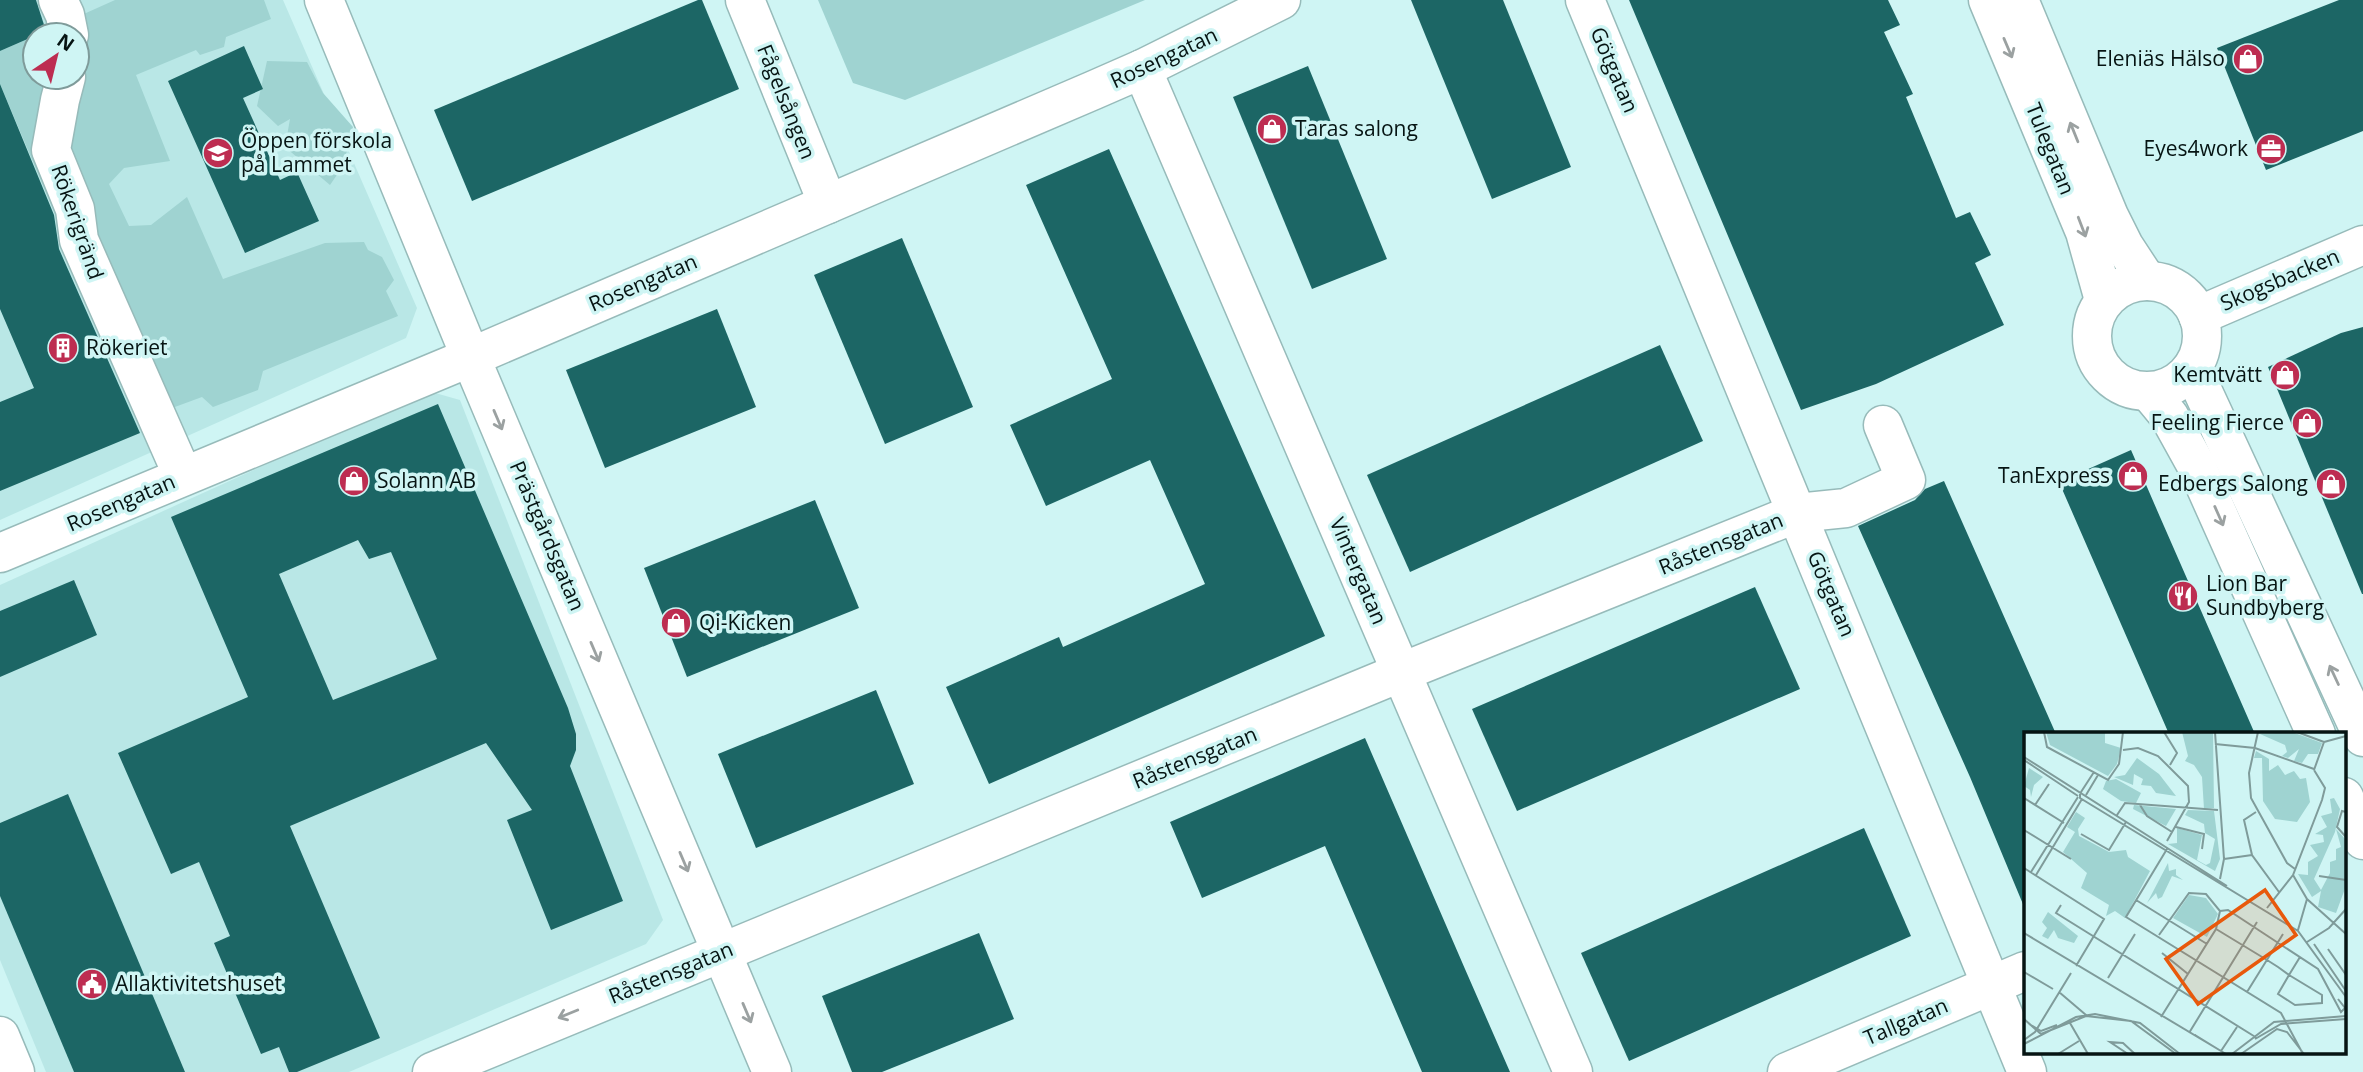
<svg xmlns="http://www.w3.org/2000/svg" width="2363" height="1072" font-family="'Open Sans',sans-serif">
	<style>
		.built { fill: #b9e7e6; fill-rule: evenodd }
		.green { fill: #9fd3d1 }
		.building { fill: #1c6665; fill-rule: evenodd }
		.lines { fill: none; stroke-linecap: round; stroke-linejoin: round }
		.minor-casing { stroke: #97bbba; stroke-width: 41 }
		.minor { stroke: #fff; stroke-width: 38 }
		.oneway { stroke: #9ba1a1 }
		.labels { text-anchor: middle; stroke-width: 7; stroke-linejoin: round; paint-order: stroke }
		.street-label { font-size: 21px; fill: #061413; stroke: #cff5f4 }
		.poi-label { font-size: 21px; fill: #061413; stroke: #cff5f4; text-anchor: start }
		.inset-road { fill: none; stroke: #7f9b9a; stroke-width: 2 }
		.view { fill: #e8590c; fill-opacity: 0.15; stroke: #e8590c; stroke-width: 3.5 }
		.inset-edge { fill: none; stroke: #061413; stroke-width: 3.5 }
	</style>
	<rect width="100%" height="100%" fill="#cff5f4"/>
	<!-- built -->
	<g class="built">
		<path d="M0,0H283L417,308L406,338L0,520ZM35,35H77V77H35Z"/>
		<path d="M428,391L460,400L663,920L646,944L349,1072H46L0,960V585Z"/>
	</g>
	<!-- green -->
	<g class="green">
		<path d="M115,0H264L271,19L226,37L224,47L200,55L196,50L136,75L170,161L124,168L109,184L129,226L151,225L187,197L223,279L325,243L364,242L368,250L382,257L394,280L386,291L398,316L263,371L258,390L213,407L202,397L164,411L58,221L0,84V51L35,36V77H77V35H37Z"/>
		<path d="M818,0H1145L905,100L853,83Z"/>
		<path d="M267,61L307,62L323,93L353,127L343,166L330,185L285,147L290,119L278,126L257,106Z"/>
	</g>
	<!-- building -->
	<g class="building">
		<path d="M0,0H36L46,31L0,51Z"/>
		<path d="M698,0H702L739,89L472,201L434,110Z"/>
		<path d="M1411,0H1503L1571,167L1492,199Z"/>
		<path d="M1629,0H1888L1900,25L1884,32L1913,94L1906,97L1956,218L1970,212L1991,255L1975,263L2004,325L1876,384L1801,410Z"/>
		<path d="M2339,0H2363V131L2266,170L2217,48Z"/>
		<path d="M244,46L263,89L243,98L280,180L297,172L319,221L245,253L168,81Z"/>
		<path d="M1308,66L1387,259L1312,289L1233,97Z"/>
		<path d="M0,84L54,215L59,249L140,433L0,491V402L34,388L0,309Z"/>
		<path d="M1109,149L1325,636L989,784L946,687L1059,637L1063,647L1205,584L1150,460L1046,506L1010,425L1112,379L1026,185Z"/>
		<path d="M902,238L973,407L885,444L814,275Z"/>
		<path d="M717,309L756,407L605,468L566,370Z"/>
		<path d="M2363,327V594H2362L2268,367L2341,333Z"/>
		<path d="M1660,345L1703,441L1410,572L1367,475Z"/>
		<path d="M438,404L568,708L576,734V750L570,766L623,901L551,930L507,820L532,810L486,743L290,826L380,1038L297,1072H289L279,1047L261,1054L214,943L230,936L199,862L171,874L118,753L248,697L171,517ZM358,540L369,559L391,552L437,659L333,700L279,574Z"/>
		<path d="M2131,450L2160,517L2255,734H2169L2059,482Z"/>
		<path d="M1944,481L2056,734H2025V909L1970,777L1858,526L1915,500L1925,489Z"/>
		<path d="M815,500L859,608L687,677L644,568Z"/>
		<path d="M74,580L97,635L0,677V611Z"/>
		<path d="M1755,587L1800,689L1517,811L1472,709Z"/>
		<path d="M876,690L914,784L756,848L718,754Z"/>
		<path d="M1365,738L1465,969L1510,1072H1422L1325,846L1202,898L1170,822Z"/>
		<path d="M68,794L185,1072H74L0,896V823Z"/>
		<path d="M1864,828L1911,936L1629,1061L1581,953Z"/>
		<path d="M979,933L1014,1019L882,1072H852L822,996Z"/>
	</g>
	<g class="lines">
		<!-- minor casing -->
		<g class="minor-casing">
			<g id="minor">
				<path d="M58,0L65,15L69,35"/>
				<path d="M324,0L478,375L772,1072"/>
				<path d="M745,0L828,204"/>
				<path d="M1585,0L2027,1072"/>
				<path d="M1988,0L2085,232L2104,300"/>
				<path d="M2019,0L2109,216L2124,246L2147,281"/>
				<path d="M1142,69L1573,1072"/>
				<path d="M66,77L60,100L51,150L75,209L79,240L183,476"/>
				<circle cx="2147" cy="336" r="55"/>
				<path d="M2198,316L2363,245"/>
				<path d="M2192,368L2363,737"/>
				<path d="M2150,393L2169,416L2195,463L2316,734"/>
				<path d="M0,553L471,357L1094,90L1142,69L1281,0"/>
				<path d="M2344,797L2363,840"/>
				<path d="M0,1036L15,1072"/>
				<path d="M432,1072L1402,672L1797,513L1846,508L1906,480L1883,425"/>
				<path d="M1787,1072L2025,971"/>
			</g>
		</g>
		<!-- minor -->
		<use href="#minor" class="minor"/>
	</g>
	<!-- one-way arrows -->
	<defs><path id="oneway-shaft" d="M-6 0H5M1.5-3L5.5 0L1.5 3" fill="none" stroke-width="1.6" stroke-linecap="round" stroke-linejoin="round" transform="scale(1.75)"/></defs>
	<g class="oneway">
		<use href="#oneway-shaft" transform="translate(2008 48) rotate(67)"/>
		<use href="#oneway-shaft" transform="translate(2074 132) rotate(-112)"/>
		<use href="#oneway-shaft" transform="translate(2082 227) rotate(69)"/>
		<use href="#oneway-shaft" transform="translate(498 420) rotate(67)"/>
		<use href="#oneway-shaft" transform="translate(2219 516) rotate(66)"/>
		<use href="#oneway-shaft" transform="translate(595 652) rotate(67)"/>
		<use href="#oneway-shaft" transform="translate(2334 675) rotate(-115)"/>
		<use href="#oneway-shaft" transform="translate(684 862) rotate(67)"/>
		<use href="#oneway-shaft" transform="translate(747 1013) rotate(67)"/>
		<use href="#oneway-shaft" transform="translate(568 1014) rotate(158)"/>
	</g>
	<!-- icons -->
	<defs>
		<g id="shop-disc" transform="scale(1.575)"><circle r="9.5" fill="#bd2d51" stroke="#cff5f4"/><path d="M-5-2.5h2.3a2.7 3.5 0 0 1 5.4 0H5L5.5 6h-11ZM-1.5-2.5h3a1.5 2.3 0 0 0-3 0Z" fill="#fff"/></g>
		<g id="office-disc" transform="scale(1.575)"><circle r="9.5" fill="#bd2d51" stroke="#cff5f4"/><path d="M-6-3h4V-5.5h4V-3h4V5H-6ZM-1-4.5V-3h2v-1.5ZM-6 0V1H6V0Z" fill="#fff"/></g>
		<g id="school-disc" transform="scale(1.575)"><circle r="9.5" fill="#bd2d51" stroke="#cff5f4"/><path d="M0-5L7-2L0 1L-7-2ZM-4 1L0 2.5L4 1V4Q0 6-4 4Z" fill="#fff"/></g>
		<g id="building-disc" transform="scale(1.575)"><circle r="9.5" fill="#bd2d51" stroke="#cff5f4"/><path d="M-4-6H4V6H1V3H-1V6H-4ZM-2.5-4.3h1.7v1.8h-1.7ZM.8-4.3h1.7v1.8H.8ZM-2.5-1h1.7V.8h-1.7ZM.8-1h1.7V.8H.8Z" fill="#fff"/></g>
		<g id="restaurant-disc" transform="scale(1.575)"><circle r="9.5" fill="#bd2d51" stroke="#cff5f4"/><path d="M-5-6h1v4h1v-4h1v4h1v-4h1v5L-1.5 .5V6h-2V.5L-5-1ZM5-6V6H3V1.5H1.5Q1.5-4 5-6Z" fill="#fff"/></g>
		<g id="civic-disc" transform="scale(1.575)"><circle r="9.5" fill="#bd2d51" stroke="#cff5f4"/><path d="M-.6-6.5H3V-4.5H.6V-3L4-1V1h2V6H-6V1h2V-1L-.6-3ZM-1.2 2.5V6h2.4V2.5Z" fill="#fff"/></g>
	</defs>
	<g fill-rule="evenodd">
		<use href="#shop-disc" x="2248" y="59"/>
		<use href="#shop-disc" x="1272" y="129"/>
		<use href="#office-disc" x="2271" y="149"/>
		<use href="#school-disc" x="218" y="153"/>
		<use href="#building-disc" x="63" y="348"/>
		<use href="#shop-disc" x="2285" y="375"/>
		<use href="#shop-disc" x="2307" y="423"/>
		<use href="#shop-disc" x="2133" y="476"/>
		<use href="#shop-disc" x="354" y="481"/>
		<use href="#shop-disc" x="2331" y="484"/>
		<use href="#restaurant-disc" x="2183" y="596"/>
		<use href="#shop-disc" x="676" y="623"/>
		<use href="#civic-disc" x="92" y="984"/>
	</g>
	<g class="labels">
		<!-- street labels -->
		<g class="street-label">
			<text transform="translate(1164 58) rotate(-25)" y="7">Rosengatan</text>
			<text transform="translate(1614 70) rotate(67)" y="7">Götgatan</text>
			<text transform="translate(786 102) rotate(68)" y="7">Fågelsången</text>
			<text transform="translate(2050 149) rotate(68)" y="7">Tulegatan</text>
			<text transform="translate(77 222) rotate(71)" y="7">Rökerigränd</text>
			<text transform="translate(2280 280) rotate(-23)" y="7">Skogsbacken</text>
			<text transform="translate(643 283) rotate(-23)" y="7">Rosengatan</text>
			<text transform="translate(121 503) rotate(-23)" y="7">Rosengatan</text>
			<text transform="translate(547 536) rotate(67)" y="7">Prästgårdsgatan</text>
			<text transform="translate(1721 544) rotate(-22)" y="7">Råstensgatan</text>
			<text transform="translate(1358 571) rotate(67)" y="7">Vintergatan</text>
			<text transform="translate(1831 594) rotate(67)" y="7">Götgatan</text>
			<text transform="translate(1195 758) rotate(-22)" y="7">Råstensgatan</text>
			<text transform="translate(671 973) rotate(-22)" y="7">Råstensgatan</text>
			<text transform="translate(1906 1022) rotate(-23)" y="7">Tallgatan</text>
		</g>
		<!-- poi labels -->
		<g class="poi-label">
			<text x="2225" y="66" text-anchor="end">Eleniäs Hälso</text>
			<text x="1295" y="136">Taras salong</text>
			<text x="241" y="148">Öppen förskola<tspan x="241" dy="24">på Lammet</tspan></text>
			<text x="2248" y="156" text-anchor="end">Eyes4work</text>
			<text x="86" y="355">Rökeriet</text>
			<text x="2262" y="382" text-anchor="end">Kemtvätt</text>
			<text x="2284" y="430" text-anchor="end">Feeling Fierce</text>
			<text x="2110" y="483" text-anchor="end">TanExpress</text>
			<text x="377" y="488">Solann AB</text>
			<text x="2308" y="491" text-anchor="end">Edbergs Salong</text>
			<text x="2206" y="591">Lion Bar<tspan x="2206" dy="24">Sundbyberg</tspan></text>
			<text x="699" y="630">Qi-Kicken</text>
			<text x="115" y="991">Allaktivitetshuset</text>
		</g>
	</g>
	<!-- overview -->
	<g transform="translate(2024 732)">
		<rect width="322" height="322" fill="#cff5f4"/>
		<path d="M22,0H81V11L97,16L93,32L84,44L26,13ZM158,0H189L190,76L180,77L178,45L170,33L161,29L164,24ZM268,0L298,11L294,22H284L278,31L270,29L275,17L264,26L258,24L263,20L261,13L236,2ZM232,19L245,27V39L254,33L261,43L270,39L276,47L282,46L286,70L273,90L251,87L239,69L238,26H230ZM113,26L135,42L152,64L132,61L127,54L117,53L119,47L110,42L109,53L90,45L101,43ZM5,36L19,45L10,53L7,65L6,58L0,54ZM92,47L117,61L112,71L97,69L79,57L82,49ZM310,66L316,77L311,100L290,147L297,158L306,141V130L312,128V117L317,115L312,97L322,108V154L312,181L294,175L297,159L288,165L274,142L284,143V130L294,124L286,113L300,110L299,103L291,102L303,95L297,84L308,81L306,67ZM110,73L152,77L142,94L109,77ZM164,78L190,79L196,127L191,139L144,112L153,111V96L178,103L173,128L182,133L186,131L191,107L181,101L180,92L161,83ZM52,80L61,86L54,97L55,104L85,120L102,118L104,125L126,139L101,186L91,179L82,184L85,173L57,156L63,141L39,120L51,100L43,95ZM144,131L145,139L152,137V143L159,148L148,144L138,165L134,167L132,161L123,171ZM165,163L182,166L194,182L183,205L149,186ZM24,180L54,204L50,211L34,206L30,198L24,207L18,204L23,196L18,190Z" fill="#9fd3d1"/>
		<path class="inset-road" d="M20,0L23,15L84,48L95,32L99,0M140,0L153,21L146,33M191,0L200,127L196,147M234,0L225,41L227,66L263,131L271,137M273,0L300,10M300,10L322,4M191,12L231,16L290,37M99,18L114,16L134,24L164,54L165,70L143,109M0,25L203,154M0,28L54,64M290,38L300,10M56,60V66L274,199L322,265M57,60L70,40M62,63L74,43M0,66L40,91M11,73L25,52M116,73L123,84L148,100M232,80L220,88L228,123L255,160M322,80L318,79L313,95L322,105M93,83L101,71L194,78M152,95L180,102L178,117M0,98L47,127M57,102L85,118L102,90M143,117L102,185L257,281L279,322M200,127L228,123M0,136L80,187L52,234M7,140L54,65M12,143L58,67M269,143L283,167L322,202M295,144L322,148M112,168L183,212M37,173L32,181L233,306M243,176L269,143L298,68L301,56L290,38M196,179L204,178L294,237L317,280L321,276L314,267M192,197L243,228L254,235L265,243L298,263V271L271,273L254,262L265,243L276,225M274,198L283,167M0,201L202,322M135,203L165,161L182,162L196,179L192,197L137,285M283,210L305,196L322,177M290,212L322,259M304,217L322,243M138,221L164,242M0,240L29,257M84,246L111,202M35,260L62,283M223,260L259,202M0,287L17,302L62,284L107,289L152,322M46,291L64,322M5,292L17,299L33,293M165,301L233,190M171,303L197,319M231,307L257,292L322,287M0,308L11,300L47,241M0,312L52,285L71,282L116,291L156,322M197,319L213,295M34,322L55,309M104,322L86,310L99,311L111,322M208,322L250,290L322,284M217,322L253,297L263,300L280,322"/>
		<path class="view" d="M241,158L272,203L174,272L142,227Z"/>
		<rect width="322" height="322" class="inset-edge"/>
	</g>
	<!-- north arrow -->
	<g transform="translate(56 56) rotate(35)"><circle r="33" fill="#cff5f4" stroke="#7f9b9a" stroke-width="2"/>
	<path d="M0-5L12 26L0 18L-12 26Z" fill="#bd2d51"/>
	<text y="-10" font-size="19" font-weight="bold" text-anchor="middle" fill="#061413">N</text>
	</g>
</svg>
